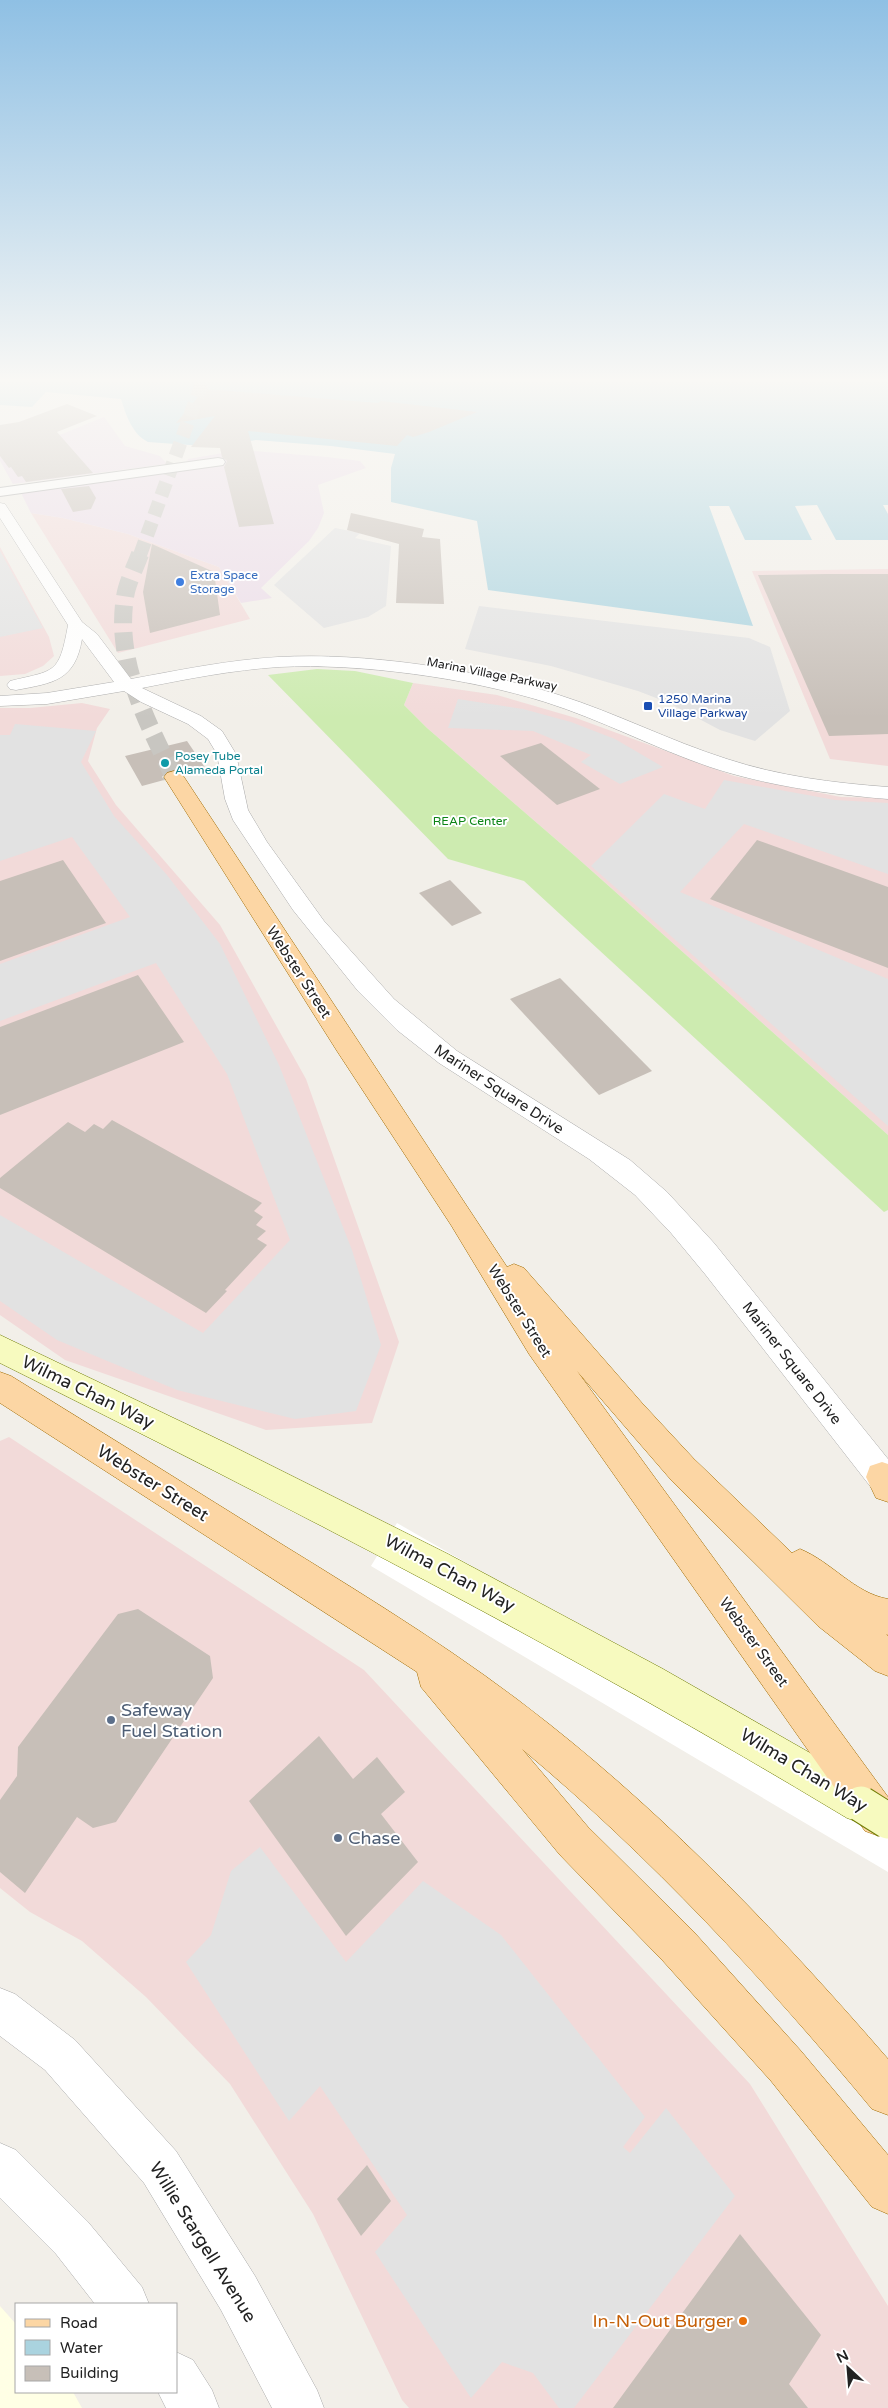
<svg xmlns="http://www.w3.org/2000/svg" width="888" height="2408" font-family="'Varela Round',sans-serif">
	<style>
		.commercial { fill: #f2dad9 }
		.industrial { fill: #ebdbe8 }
		.education { fill: #ffffe5 }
		.grass { fill: #cdebb0 }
		.parking { fill: #e2e2e2 }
		.water { fill: #aad3df }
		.pier { fill: #fff }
		.building { fill: #c7bfb8 }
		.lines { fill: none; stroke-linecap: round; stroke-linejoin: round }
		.primary-tunnel-far2 { stroke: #c8c6c1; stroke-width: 14; stroke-dasharray: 14 7; stroke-linecap: butt }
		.primary-tunnel-far1 { stroke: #c8c6c1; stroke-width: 18; stroke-dasharray: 18 9; stroke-linecap: butt }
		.primary-tunnel { stroke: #c8c6c1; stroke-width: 22; stroke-dasharray: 22 11; stroke-linecap: butt }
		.minor-casing { stroke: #a9a9a9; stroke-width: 2 }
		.tertiary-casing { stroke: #a9a9a9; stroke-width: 1 }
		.secondary-casing { stroke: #707d05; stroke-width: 1 }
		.primary-casing { stroke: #a06b00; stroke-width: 1 }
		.minor { fill: #fff; fill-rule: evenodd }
		.tertiary { fill: #fff; fill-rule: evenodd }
		.secondary { fill: #f7fabf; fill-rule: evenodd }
		.primary { fill: #fcd6a4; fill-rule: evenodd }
		.secondary-bridge-casing { stroke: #707d05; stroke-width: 37; stroke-linecap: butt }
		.secondary-bridge { stroke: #f7fabf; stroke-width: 35 }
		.shop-dot { fill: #3f7fe0; stroke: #fff; stroke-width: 2 }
		.transit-dot { fill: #1a4fb4; stroke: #fff; stroke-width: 2 }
		.culture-dot { fill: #0f9aa8; stroke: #fff; stroke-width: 2 }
		.service-dot { fill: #5c6f8a; stroke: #fff; stroke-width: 2 }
		.food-dot { fill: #e8710a; stroke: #fff; stroke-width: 2 }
		.labels { text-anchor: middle; stroke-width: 4; stroke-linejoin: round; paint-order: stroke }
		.far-shop-label { font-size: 12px; fill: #366cbe; stroke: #fff; text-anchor: start }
		.far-street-label { font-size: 12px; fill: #222; stroke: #fff }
		.far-transit-label { font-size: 12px; fill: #164399; stroke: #fff; text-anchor: start }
		.far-culture-label { font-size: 12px; fill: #0d838f; stroke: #fff; text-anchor: start }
		.far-park-label { font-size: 12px; fill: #0c8416; stroke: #fff }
		.street-label { font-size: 15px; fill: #222; stroke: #fff }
		.near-street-label { font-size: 18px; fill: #222; stroke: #fff }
		.near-service-label { font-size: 18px; fill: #4e5e75; stroke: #fff; text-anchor: start }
		.near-food-label { font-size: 18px; fill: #c56008; stroke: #fff; text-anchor: end }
	</style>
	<rect width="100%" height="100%" fill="#f2efe9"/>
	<!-- commercial -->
	<g class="commercial">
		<path d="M31,513L63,518L128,534L219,567L250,619L118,653Z"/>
		<path d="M0,547L49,637L54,656L43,666L25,674L0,676Z"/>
		<path d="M888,569V766L830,759L752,571Z"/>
		<path d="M413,683L497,695L576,718L734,776L841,797L888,798V1135L574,855L427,728L404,705Z"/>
		<path d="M82,703L110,709L97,728L88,761L116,805L220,925L306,1079L399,1342L372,1423L266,1430L65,1360L0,1315V708H30Z"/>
		<path d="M9,1437L364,1670L750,2084L888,2306V2408H409L402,2400L313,2214L230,2084L146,1997L82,1941L30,1912L0,1888V1441Z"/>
	</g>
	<!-- industrial -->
	<g class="industrial">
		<path d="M104,417L125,446L160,456L167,464L13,484L0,461V450L62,434Z"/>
		<path d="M241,450L327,457L360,461L366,468L318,485L324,513L318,528L309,541L261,588L272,598L241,603L219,567L128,534L63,518L31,513L20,491L184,470L188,459Z"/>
	</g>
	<!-- education -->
	<path class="education" d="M0,2306L16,2324V2392H73L82,2408H0Z"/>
	<!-- grass -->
	<path class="grass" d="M317,669L355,671L413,683L404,705L427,728L574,855L888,1135V1210L884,1212L524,881L448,859L268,675Z"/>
	<!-- parking -->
	<g class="parking">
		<path d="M335,528L360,533L355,538L391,546L386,606L368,617L324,628L274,585Z"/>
		<path d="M0,551L43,628L0,637Z"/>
		<path d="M479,606L749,638L770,647L790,711L755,741L720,730L669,703L638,691L551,666L465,649Z"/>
		<path d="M458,699L523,709L571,722L615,739L663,767L620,784L581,762L591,755L533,731L448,728Z"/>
		<path d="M15,724L96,731L81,762L114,816L167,875L220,944L279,1065L352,1250L381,1345L356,1411L295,1419L177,1390L57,1340L0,1301V1215L203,1333L290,1240L227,1074L156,963L0,1021V964L130,917L72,837L0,861V735H10Z"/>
		<path d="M724,780L835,800L888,803V874L744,824L680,892L888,979V1126L591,866L664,794L705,809Z"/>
		<path d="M260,1847L346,1962L423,1881L501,1935L645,2117L623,2147L630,2153L666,2108L735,2196L574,2408H559L533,2373L502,2362L471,2398L375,2252L407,2215L320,2086L289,2121L186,1962L211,1935L231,1871Z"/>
	</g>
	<!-- water -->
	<path class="water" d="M0,380H888V505H883L888,514V540H836L817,505L795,506L812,540H745L729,506H709L753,626L488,590L477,521L391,502V468L395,454L331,446L256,440L217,447L148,442C132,434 126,415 121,399L46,392L32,407L0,405Z"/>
	<!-- pier -->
	<path class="pier" d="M397,1523L888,1805V1872L371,1566Z"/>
	<!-- building -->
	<g class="building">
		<path d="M205,389L378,403L381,401L477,412L429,432L413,437L407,435L397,446L248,431L274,524L239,527L224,467L227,461L222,457L220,448L191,447L215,416L176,423Z"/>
		<path d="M67,404L97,416L57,432L93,473L26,482L22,476L18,477L11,467L9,468L0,456V425L19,422Z"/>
		<path d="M89,486L96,498L91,509L73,512L61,489Z"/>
		<path d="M351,513L424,529L422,537L440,539L444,604L396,603L399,544L347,530Z"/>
		<path d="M152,544L214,572L220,615L150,633L143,592Z"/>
		<path d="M827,574H888V734L829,736L758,575Z"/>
		<path d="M187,741L206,769L185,775L182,771L173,769L166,772L162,777L164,780L142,786L125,756Z"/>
		<path d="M541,743L600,789L557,805L500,756Z"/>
		<path d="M757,840L888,887V968L710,899Z"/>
		<path d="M63,860L106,923L0,961V881Z"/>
		<path d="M450,880L482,913L452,926L419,893Z"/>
		<path d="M138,975L184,1042L0,1115V1027Z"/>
		<path d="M560,978L652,1071L599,1095L510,999Z"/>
		<path d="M112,1120L262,1203L254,1211L263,1217L256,1225L266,1231L257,1239L267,1245L225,1290L227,1291L206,1313L0,1188V1178L68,1122L85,1132L94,1124L103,1129Z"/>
		<path d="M138,1609L210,1656L213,1678L116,1822L93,1828L77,1817L25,1893L0,1872V1800L17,1776L18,1747L118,1614Z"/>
		<path d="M319,1736L353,1779L377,1757L405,1792L381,1814L418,1862L346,1936L249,1801Z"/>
		<path d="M367,2165L391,2201L361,2236L337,2199Z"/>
		<path d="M740,2234L821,2335L789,2384L808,2408H613Z"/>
	</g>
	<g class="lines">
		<!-- primary-tunnel-far2 -->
		<path class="primary-tunnel-far2" d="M140,555L203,380"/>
		<!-- primary-tunnel-far1 -->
		<path class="primary-tunnel-far1" d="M140,554C135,568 127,583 125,597C115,661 146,720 173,775"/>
		<!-- primary-tunnel -->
		<path class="primary-tunnel" d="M173,774L174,777"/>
		<!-- minor casing -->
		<g class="minor-casing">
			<path id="minor" d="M218,458L223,459L225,462L223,465L0,496V488Z"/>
		</g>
		<!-- tertiary casing -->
		<g class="tertiary-casing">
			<g id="tertiary">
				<path d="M0,503L5,504L82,622L97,634L131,679C180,670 228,660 278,657C363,652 477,669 559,695C616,713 670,741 727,759C779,776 833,783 888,787V799C828,794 768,786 710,767C654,748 602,720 545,702C468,678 360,663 279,667C233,670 187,679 142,688L201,716L222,731L236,754L248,810L267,842L324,921L394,999L457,1051L630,1160L667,1192L714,1243L888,1459V1498L876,1494L870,1486L705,1274L671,1233L635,1195L589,1159L439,1063L397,1030L358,991L293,910L233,820L225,799L217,754L208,739L188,724L141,702L124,691L47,704L0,706V696L47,693L114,682L82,639C75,681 53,683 16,690L10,689L7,685L10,681C55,670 59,675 68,625L0,518Z"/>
				<path d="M0,1988L15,1994L75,2040L176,2151L255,2276L317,2390L324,2408H272L221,2310L144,2183L45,2070L0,2036Z"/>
				<path d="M0,2143L16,2150L88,2222L142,2287L149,2304H95L56,2254L0,2198Z"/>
				<path d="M176,2352L193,2360L212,2390L219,2408H166L158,2392H176Z"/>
			</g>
		</g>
		<!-- secondary casing -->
		<g class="secondary-casing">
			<path id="secondary" d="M0,1335L230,1445L448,1554L663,1669L875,1790L880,1804L875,1818L861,1823L847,1818C572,1652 287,1506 0,1363Z"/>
		</g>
		<!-- primary casing -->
		<g class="primary-casing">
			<g id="primary">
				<path d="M174,771L181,773L184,777L507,1267L514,1264L524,1268L642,1403L694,1459L792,1553L800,1549C832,1562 854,1593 888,1599V1635L886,1634L888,1636V1676L875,1671L818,1626L672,1481L577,1371L888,1797V1833L879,1836L865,1831L529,1354L451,1225L337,1051L164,777L167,773Z"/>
				<path d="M0,1372L11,1376C102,1432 193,1489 283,1545C374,1601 465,1657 549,1724C674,1823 784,1939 888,2059V2115L872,2109C765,1980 651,1857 522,1749L588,1827L693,1931L801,2051L888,2155V2214L872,2207L771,2081L663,1961L560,1855L421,1687L417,1672L0,1403Z"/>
				<path d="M882,1462L888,1464V1502L876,1498L866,1477L870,1466Z"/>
			</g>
		</g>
		<!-- minor -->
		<use href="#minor" class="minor"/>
		<!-- tertiary -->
		<use href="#tertiary" class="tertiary"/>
		<!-- secondary -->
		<use href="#secondary" class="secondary"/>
		<!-- primary -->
		<use href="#primary" class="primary"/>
		<!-- secondary-bridge casing -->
		<g class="secondary-bridge-casing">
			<path id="secondary-bridge" d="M861,1804L888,1821"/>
		</g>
		<!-- secondary-bridge -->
		<use href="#secondary-bridge" class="secondary-bridge"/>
	</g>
	<!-- sky -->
	<linearGradient id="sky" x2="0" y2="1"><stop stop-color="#8fc0e4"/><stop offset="0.53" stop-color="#f9f8f5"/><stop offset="1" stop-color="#f9f8f5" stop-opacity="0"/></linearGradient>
	<rect width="888" height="718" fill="url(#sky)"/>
	<!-- markers -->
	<circle class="shop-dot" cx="180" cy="582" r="5"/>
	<rect class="transit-dot" x="643" y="701" width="10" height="10" rx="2.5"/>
	<circle class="culture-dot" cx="165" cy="763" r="5"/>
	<g class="service-dot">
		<circle cx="111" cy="1720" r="5"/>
		<circle cx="338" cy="1838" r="5"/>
	</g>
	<circle class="food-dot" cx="743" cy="2321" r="5"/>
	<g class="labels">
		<!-- far-shop labels -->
		<g class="far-shop-label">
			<text x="190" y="579">Extra Space<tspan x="190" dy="14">Storage</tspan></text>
		</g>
		<!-- far-street labels -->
		<g class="far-street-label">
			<text transform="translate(492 674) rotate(11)" y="4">Marina Village Parkway</text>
		</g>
		<!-- far-transit labels -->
		<g class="far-transit-label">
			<text x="658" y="703">1250 Marina<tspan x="658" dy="14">Village Parkway</tspan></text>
		</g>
		<!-- far-culture labels -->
		<g class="far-culture-label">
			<text x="175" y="760">Posey Tube<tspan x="175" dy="14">Alameda Portal</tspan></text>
		</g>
		<!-- far-park labels -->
		<g class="far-park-label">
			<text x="470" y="825">REAP Center</text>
		</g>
		<!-- street labels -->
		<g class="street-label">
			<text transform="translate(299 972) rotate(57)" y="5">Webster Street</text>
			<text transform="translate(499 1089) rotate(33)" y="5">Mariner Square Drive</text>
			<text transform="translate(520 1311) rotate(58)" y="5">Webster Street</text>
			<text transform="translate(792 1363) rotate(52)" y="5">Mariner Square Drive</text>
			<text transform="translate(754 1642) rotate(54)" y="5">Webster Street</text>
		</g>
		<!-- near-street labels -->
		<g class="near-street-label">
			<text transform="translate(88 1392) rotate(26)" y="6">Wilma Chan Way</text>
			<text transform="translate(153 1483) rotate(32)" y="6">Webster Street</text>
			<text transform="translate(450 1573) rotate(28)" y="6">Wilma Chan Way</text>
			<text transform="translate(804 1770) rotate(31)" y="6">Wilma Chan Way</text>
			<text transform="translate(203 2242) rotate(58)" y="6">Willie Stargell Avenue</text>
		</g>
		<!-- near-service labels -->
		<g class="near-service-label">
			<text x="121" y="1716">Safeway<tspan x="121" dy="21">Fuel Station</tspan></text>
			<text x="348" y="1844">Chase</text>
		</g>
		<!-- near-food labels -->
		<g class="near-food-label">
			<text x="733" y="2327">In-N-Out Burger</text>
		</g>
	</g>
	<!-- legend -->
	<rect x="15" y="2303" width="162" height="90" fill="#ffffff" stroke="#a7a7a7"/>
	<rect x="25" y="2319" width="25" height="8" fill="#fcd6a4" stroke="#a7a7a7"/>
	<text x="60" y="2328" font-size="15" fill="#222222">Road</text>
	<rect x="25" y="2340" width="25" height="15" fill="#aad3df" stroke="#a7a7a7"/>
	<text x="60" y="2353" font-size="15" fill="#222222">Water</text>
	<rect x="25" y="2366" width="25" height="15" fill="#c7bfb8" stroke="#a7a7a7"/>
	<text x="60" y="2378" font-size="15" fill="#222222">Building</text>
	<!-- north arrow -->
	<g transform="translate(848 2368) rotate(334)" stroke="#ffffff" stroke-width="4" paint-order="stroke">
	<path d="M0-4L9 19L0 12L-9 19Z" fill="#222222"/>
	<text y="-8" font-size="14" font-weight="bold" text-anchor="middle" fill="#222222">N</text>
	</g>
</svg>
